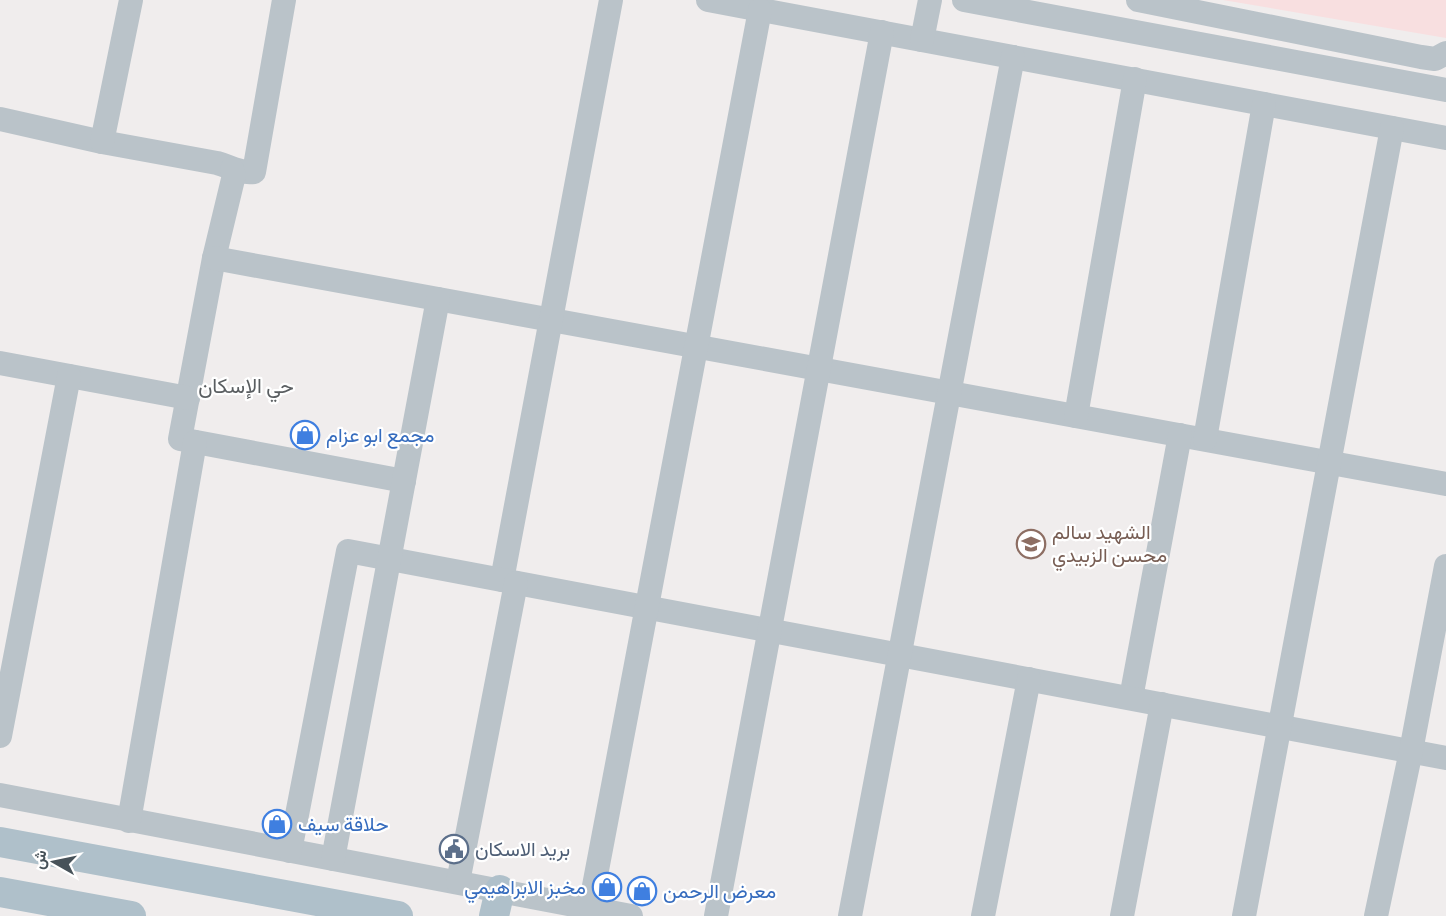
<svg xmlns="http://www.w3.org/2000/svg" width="1446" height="916" font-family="'Source Sans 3',Vazirmatn,sans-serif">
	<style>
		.medical { fill: #f8dfe0 }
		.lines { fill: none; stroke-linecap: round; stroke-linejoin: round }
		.minor { stroke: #bac3c9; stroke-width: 24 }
		.major { stroke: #afc0ca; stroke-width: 30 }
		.labels { text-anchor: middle; stroke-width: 4.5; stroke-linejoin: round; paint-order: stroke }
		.shop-label { font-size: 20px; fill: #366cbe; stroke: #fff; text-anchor: start }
		.education-label { font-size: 20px; fill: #785e54; stroke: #fff; text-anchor: start }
		.service-label { font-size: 20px; fill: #4e5e75; stroke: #fff; text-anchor: start }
		.neighbourhood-label { font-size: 21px; fill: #5a5e61; stroke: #fff }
	</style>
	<rect width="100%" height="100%" fill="#f0eded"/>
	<!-- medical -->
	<path class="medical" d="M1223,0H1446V38Z"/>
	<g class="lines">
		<!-- minor -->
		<g class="minor">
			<path d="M708,0L1446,138"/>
			<path d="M964,0L1446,90"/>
			<path d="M1138,0L1421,57L1435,59L1446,53"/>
			<path d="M922,40L930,0"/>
			<path d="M0,119L102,142L217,163C229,166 240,174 254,172L284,0"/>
			<path d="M102,142L131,0"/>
			<path d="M232,169L234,175L214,258L180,439L404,481"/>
			<path d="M214,258L1446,484"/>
			<path d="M0,363L188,398"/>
			<path d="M1076,416L1135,79"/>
			<path d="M1205,439L1264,104"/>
			<path d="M502,580L611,0"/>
			<path d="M1131,698L1180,435"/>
			<path d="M0,736L69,376"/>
			<path d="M0,795L631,916"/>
			<path d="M129,821L195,442"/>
			<path d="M290,851L348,551L1446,758"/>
			<path d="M333,859L438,299"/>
			<path d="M458,882L516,583"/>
			<path d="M590,907L760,10"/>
			<path d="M716,916L882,32"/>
			<path d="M850,916L1013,57"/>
			<path d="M983,916L1029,679"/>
			<path d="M1122,916L1162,704"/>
			<path d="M1244,916L1392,128"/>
			<path d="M1376,916L1411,751L1446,566"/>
		</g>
		<!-- major -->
		<g class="major">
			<path d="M0,842L398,916"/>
			<path d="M0,892L131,916"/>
			<path d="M494,916L500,890"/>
		</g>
	</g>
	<!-- icons -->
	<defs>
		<g id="shop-ring" transform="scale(1.5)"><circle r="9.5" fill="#fff" stroke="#3f7fe0" stroke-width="1.5"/><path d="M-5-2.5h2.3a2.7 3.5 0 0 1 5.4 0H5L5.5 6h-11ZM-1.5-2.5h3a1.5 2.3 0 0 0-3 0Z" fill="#3f7fe0"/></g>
		<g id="school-ring" transform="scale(1.5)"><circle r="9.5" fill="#fff" stroke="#8d6e63" stroke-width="1.5"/><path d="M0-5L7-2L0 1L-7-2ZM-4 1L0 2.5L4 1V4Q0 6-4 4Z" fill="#8d6e63"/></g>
		<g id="civic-ring" transform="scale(1.5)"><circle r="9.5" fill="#fff" stroke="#5c6f8a" stroke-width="1.5"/><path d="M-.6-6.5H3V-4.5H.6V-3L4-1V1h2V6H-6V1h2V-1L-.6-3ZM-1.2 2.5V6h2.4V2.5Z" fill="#5c6f8a"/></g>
	</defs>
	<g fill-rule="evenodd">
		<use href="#shop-ring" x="305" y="435"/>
		<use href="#school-ring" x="1031" y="544"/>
		<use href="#shop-ring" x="277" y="824"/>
		<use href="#civic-ring" x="454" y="849"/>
		<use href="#shop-ring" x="607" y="887"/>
		<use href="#shop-ring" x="642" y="891"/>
	</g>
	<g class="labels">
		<!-- shop labels -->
		<g class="shop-label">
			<text x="326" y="442">مجمع ابو عزام</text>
			<text x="298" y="831">حلاقة سيف</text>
			<text x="586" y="894" text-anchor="end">مخبز الابراهيمي</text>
			<text x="663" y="898">معرض الرحمن</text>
		</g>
		<!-- education labels -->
		<g class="education-label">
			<text x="1052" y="539">الشهيد سالم<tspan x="1052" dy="23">محسن الزبيدي</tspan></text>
		</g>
		<!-- service labels -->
		<g class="service-label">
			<text x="475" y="856">بريد الاسكان</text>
		</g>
		<!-- neighbourhood labels -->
		<g class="neighbourhood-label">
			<text x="246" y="393">حي الإسكان</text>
		</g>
	</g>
	<!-- north arrow -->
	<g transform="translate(54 862) rotate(279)" stroke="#ffffff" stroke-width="4.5" paint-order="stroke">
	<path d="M0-4.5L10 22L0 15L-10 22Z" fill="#475259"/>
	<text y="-9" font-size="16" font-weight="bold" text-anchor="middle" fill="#475259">ش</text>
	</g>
</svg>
